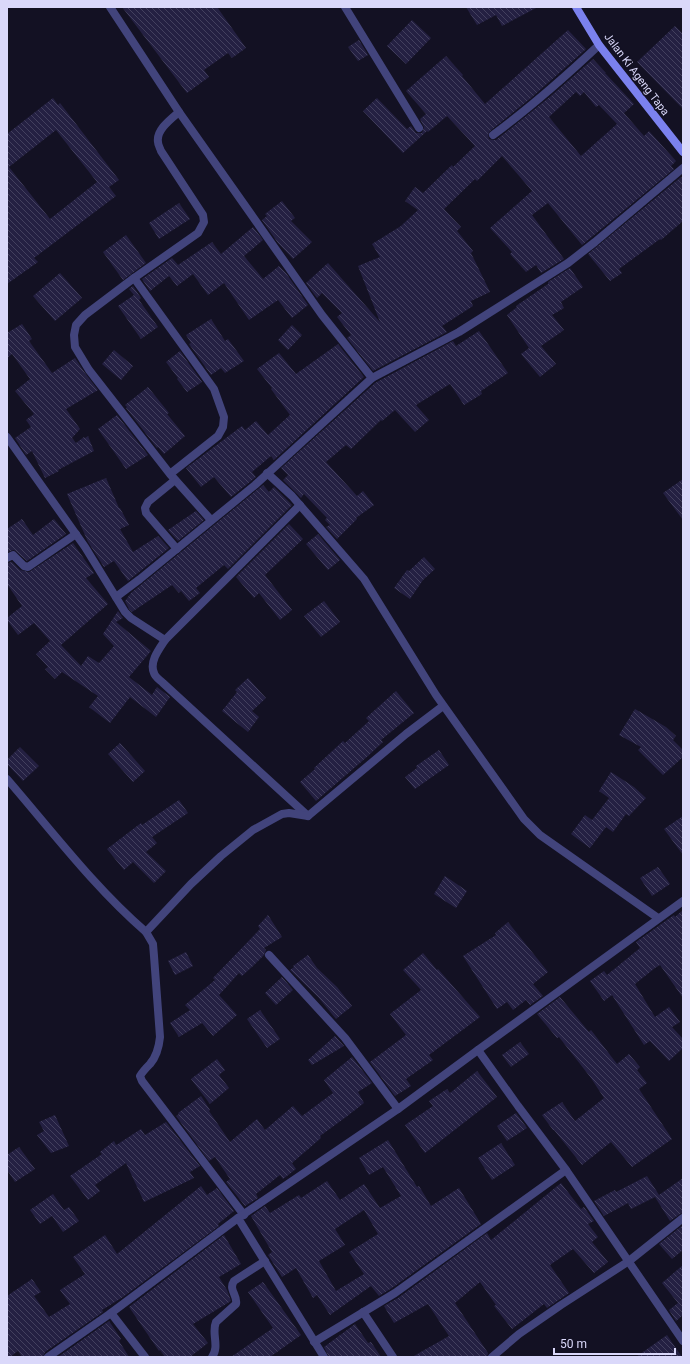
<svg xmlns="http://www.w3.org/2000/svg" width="690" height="1364" font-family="Roboto,sans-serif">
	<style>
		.building { fill: url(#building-back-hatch); fill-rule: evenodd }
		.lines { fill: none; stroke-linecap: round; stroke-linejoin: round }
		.street { stroke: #42447c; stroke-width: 8 }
		.secondary { stroke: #7b81ee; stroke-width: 8 }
		.labels { text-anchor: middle; stroke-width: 3; stroke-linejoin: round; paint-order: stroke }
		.street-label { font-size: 11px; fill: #dad8fa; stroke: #131123 }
	</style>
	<defs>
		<pattern id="building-back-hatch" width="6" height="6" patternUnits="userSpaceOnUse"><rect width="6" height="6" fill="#242042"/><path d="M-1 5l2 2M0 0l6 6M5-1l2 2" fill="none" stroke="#43405e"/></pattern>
	</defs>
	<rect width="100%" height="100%" fill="#131123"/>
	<!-- building -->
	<g class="building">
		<path d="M122,7H217L246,48L232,58L228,53L204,70L209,77L187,93Z"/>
		<path d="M466,7H538L502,26L496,15L477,25Z"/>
		<path d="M412,20L431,38L406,64L387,46Z"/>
		<path d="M675,26L683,34V109L637,62Z"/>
		<path d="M568,30L586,49L585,50L531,98L490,131L488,135L489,139L493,140H496L510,129L551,96L593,59L606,73H605L634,104L624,113L644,136L649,131L676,161L671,166L674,169L582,245L548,203L532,215L564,259L541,273L536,265L526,272L510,254L512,252L490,228L532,191L502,156L477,181L475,179L444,209L461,227L457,231L473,251L471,253L490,292L471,301L473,306L442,326L447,332L373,371L347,338L351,335L337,317L342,313L322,293L317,298L306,283L328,263L380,322L358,266L380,257L372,244L401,226L418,210L405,201L415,187L423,193L452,165L453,167L475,146L447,116L428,132L427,131L403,153L363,111L377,98L407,129L411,126L416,133H422L424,127L420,119L426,114L406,91L446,56L463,75L462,76L485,104ZM576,92L580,96L584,92L596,107L599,105L617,124L581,156L549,117Z"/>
		<path d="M359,40L368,55L358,61L348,47Z"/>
		<path d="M53,98L58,105L60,103L119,180L109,187L116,196L34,258L38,262L7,284V134ZM56,130L97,182L50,219L9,167Z"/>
		<path d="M681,177L683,179V221L661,240L660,239L619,269L622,273L610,281L588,254Z"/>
		<path d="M282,201L295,218L291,221L312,242L293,259L278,243L262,220L267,216L265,214Z"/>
		<path d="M179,203L190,219L159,239L149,223Z"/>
		<path d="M253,227L263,240L244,256L263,279L279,266L286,273L308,305L292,318L278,300L249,320L224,283L208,295L193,274L177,286L169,276L150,291L142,279L172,258L178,265L212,242L221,254Z"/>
		<path d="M126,235L146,263L123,280L103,252Z"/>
		<path d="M570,268L583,287L561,302L564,308L552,315L564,330L541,346L556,364L540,377L521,354L529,348L507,315L517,307L516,306L548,284V282Z"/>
		<path d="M60,273L82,298L55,321L33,296Z"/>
		<path d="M133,286L141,298L139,300L158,327L141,339L118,306L134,295L129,289Z"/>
		<path d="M211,319L225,341L228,339L244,361L225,373L221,368L211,375L189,344L191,343L186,335Z"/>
		<path d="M22,324L32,339L29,341L52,373L75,358L85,373L98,390L66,409L80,429L72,438L76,443L84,437L85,438L88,436L94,451L58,470L59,471L45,478L32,451L26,455L15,438L31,427L26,420L34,414L15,391L30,379L12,354L7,358V333Z"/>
		<path d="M292,325L302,335L288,350L278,340Z"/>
		<path d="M479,331L508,373L481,391L482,394L464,405L450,384L416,405L429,420L415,432L395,410L382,421L381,420L351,449L346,445L326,462L357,496L363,491L374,505L356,518L357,519L337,539L326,527L330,525L325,520L327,518L304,494L301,498L283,480L288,475L281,468L375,383L453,341L456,346Z"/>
		<path d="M338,344L364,377L274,460L271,456L252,472L256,477L231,497L214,477L201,487L186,468L242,426L245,430L256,421L268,435L290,415L271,389L272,388L257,369L279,353L296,374Z"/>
		<path d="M114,350L133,366L121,380L102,364Z"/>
		<path d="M180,351L202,382L187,392L177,379L178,378L166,362Z"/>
		<path d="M148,387L169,413L167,414L185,436L164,454L158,447L157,448L126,408L127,407L125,405Z"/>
		<path d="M117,415L148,455L126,469L98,429Z"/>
		<path d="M106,478L119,508H120L129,525L120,529L133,552L158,536L169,548L128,581L114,561L104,567L88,542L67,494Z"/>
		<path d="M683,479V520L663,493Z"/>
		<path d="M263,485L269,492L274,487L292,505L228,569L224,565L196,588L200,593L189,601L181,591L179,593L172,585L132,612L129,609L125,601L131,593Z"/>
		<path d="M196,511L204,520L178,541L168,530Z"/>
		<path d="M22,519L33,535L54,519L66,534L27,561L14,550L7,552V529Z"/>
		<path d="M289,524L303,539L265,575L292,610L280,620L259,593L254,598L236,577Z"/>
		<path d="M318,534L340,560L328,570L306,544Z"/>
		<path d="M73,543L94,573L86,578L108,604L61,645L81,666L88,656L99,663L114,646L103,634L118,611L123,618L116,622L151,651L129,677L152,695L157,687L170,697L156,717L130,697L110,723L89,707L98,696L62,672L55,679L45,669L48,667L36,654L50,641L34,623L18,635L7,620V618L22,606L7,584V563L12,562L20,570L29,572Z"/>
		<path d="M424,557L435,569L423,580L410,599L394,588L407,570L409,571Z"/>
		<path d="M324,601L340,622L321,637L304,616Z"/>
		<path d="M248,678L266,698L252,711L259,717L248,732L222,711L237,692L235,690Z"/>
		<path d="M396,691L414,713L381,740L383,742L368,756L316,801L300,782L315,769L314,768L343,741L345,743L369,721L366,718Z"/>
		<path d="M635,709L666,727L676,736L673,740L683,750V757L663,775L638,750L641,747L619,735Z"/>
		<path d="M120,743L145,771L133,782L108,754Z"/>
		<path d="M20,747L39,766L23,781L7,764V760Z"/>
		<path d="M439,750L449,765L415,789L405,777L417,768L416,766Z"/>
		<path d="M611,772L634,787L646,798L629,816L626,814L613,832L606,827L590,848L571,834L585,815L592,820L609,798L599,791Z"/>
		<path d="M179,800L188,813L152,837L157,843L146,852L166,871L154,883L133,862L124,870L107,849L141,823L142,825Z"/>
		<path d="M683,816V855L664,829Z"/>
		<path d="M658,867L670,884L652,896L640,878Z"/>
		<path d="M445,876L467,891L456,908L434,894Z"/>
		<path d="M683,910V998L660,965L655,968L635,984L655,1017L669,1007L680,1022L672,1027L683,1039V1048L669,1061L650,1041L644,1045L612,995L604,1001L590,981L604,971L607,975L640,948L636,942L674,915L675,917Z"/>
		<path d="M268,915L282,937L264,948L266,950L264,955L252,967L242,976L239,973L219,995L237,1015L213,1036L202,1023L179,1037L170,1023L190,1010L185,1005L215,980L213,978L260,929L258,926Z"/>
		<path d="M508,922L548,972L533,984L543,996L530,1005L526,1000L513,1010L507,1002L497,1009L463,956L496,935L495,933Z"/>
		<path d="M186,952L193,966L175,975L168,961Z"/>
		<path d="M423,953L437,970L438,969L480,1017L429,1055L433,1060L406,1079L411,1086L395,1096L370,1062L406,1035L390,1014L421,990L403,970Z"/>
		<path d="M308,955L317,968L337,987L352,1006L336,1019L318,997L290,970L294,967L293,966Z"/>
		<path d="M282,977L293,990L276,1005L265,993Z"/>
		<path d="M560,997L589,1032L591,1030L617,1064L629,1054L640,1067L637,1070L647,1083L639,1089L672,1139L632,1167L611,1142L582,1165L554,1130H553L542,1115L562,1102L575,1121L604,1098L591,1078L559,1037L557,1038L537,1014Z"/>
		<path d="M260,1010L280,1039L267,1048L247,1019Z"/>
		<path d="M335,1036L344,1046L312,1065L308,1060Z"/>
		<path d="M520,1042L529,1054L511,1067L502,1055Z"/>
		<path d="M352,1057L372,1083L358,1092L364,1103L346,1117L320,1136L321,1138L292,1163L296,1169L283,1179L280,1175L256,1194L258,1198L245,1206L226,1182L230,1179L215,1157L209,1161L176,1116L179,1114L178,1113L201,1096L210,1110L209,1111L230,1142L257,1119L265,1130L293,1106L302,1116L333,1093L324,1080Z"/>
		<path d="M217,1059L225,1070L219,1075L229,1088L210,1104L191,1079Z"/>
		<path d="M477,1071L497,1097L425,1153L405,1125L433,1106L429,1101L447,1089L450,1093Z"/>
		<path d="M516,1113L527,1128L507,1141L497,1126Z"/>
		<path d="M55,1115L69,1146L51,1153L37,1135L44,1131L39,1122Z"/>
		<path d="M166,1122L200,1166L190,1172L194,1178L144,1202L126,1163L95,1185L100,1191L88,1200L70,1176L102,1154L100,1152L114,1141L116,1145L118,1144L141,1129L145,1135Z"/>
		<path d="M388,1140L417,1187L419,1186L431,1206L459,1188L481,1224L392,1288L379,1296L371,1286L330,1315L317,1295L313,1298L296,1268L282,1277L268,1255L272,1252L251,1216L265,1206L270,1213L299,1195L301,1198L327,1181L340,1200L364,1184L380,1208L401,1196L383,1167L369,1175L359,1158ZM364,1210L378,1234L349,1252L364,1274L336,1291L319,1261L345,1245L335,1229Z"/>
		<path d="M501,1143L515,1165L492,1180L478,1158Z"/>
		<path d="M19,1147L35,1169L15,1182L7,1170V1155Z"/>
		<path d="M647,1176L659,1195L683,1178V1213L680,1214L670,1221L655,1197L631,1209L628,1203L604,1216L594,1201L615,1190L616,1192Z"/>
		<path d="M561,1183L581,1209L584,1207L594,1221L588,1224L598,1237L592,1242L608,1262L594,1273L573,1249L550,1265L569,1293L547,1308L544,1304L512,1329L494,1306L496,1305L480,1282L455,1303L488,1353L487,1357H412L449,1336L428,1304L394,1323L384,1306L398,1298L487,1233L491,1240Z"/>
		<path d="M201,1186L207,1195L217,1188L234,1211L218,1224L219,1226L123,1297L102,1310L103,1312L45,1352L43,1357H22L18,1351L10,1357H7V1296L32,1279L41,1292L34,1296L49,1317L70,1304L60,1290L85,1274L73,1257L105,1235L117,1254Z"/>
		<path d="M53,1194L64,1210L69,1207L79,1221L63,1232L52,1216L40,1224L30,1210Z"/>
		<path d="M683,1225V1250L672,1259L659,1244Z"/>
		<path d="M224,1235L241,1264L219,1277L227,1290L231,1301L193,1324L208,1343L190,1357H165L160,1350L159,1351L129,1307Z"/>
		<path d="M683,1265V1315L676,1321L669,1310L678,1303L662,1283Z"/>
		<path d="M263,1282L301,1335L270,1357H231L273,1328L248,1292Z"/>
		<path d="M109,1321L121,1339L119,1341L129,1357H58Z"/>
		<path d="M355,1324L368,1343L371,1342L381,1357H329L324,1347Z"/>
		<path d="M667,1335L682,1357H636Z"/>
	</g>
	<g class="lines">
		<!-- street -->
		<g class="street">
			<path d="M110,7L179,112L322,315L372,378"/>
			<path d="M345,7L419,128"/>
			<path d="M493,135C531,107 565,77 599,45"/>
			<path d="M134,278L198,233L204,222L203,215L161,151C160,148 158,145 158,142C156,130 171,119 179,112"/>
			<path d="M7,437L85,547L125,612L131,618L165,640"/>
			<path d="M267,473L292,496L364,579L436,695L524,819L540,835L658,918"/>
			<path d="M170,474L218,436L223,427L224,417L214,389L134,278L85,315L76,325L74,335L75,347L89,370L170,474L211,520"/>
			<path d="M175,480L148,502L145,508L146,513L177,549"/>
			<path d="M300,505L165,640C159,649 149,662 154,673C155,677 160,680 163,683L308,816"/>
			<path d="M7,558L13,555L24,566L28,567L76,534"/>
			<path d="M116,597L140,579L255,485L372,378L459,332L568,263L595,242L683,168"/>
			<path d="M7,779C52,831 94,887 146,932L191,884L221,856L253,830L282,814L289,813L308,816L406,734L443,706"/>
			<path d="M146,932L153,944L154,956L160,1037C159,1047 157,1056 150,1064C146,1068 143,1071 140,1076L142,1081L244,1215"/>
			<path d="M269,955L345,1038L398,1109"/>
			<path d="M478,1050L518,1106L566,1170L683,1341"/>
			<path d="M238,1218L324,1357"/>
			<path d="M363,1312L393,1357"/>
			<path d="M111,1313L145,1357"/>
			<path d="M314,1342L395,1293L566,1170"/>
			<path d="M48,1357L111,1313L238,1218L398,1109L478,1050L683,901"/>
			<path d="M212,1357C220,1346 211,1333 216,1322L236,1304C238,1295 228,1290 234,1281L265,1261"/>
			<path d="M492,1357L519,1334L561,1305L629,1261L683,1218"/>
		</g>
		<!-- secondary -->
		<path class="secondary" d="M576,7L599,45L683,152"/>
	</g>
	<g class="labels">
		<!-- street labels -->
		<g class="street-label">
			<text transform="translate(637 74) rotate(53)" y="4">Jalan Ki Ageng Tapa</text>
		</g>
	</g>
	<!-- border -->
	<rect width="690" height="1364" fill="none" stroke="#dad8fa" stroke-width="16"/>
	<!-- scale -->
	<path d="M554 1348v6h121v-6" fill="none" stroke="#dad8fa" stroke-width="2"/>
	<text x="560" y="1348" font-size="12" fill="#dad8fa" stroke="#131123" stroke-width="3" paint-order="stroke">50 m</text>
</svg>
